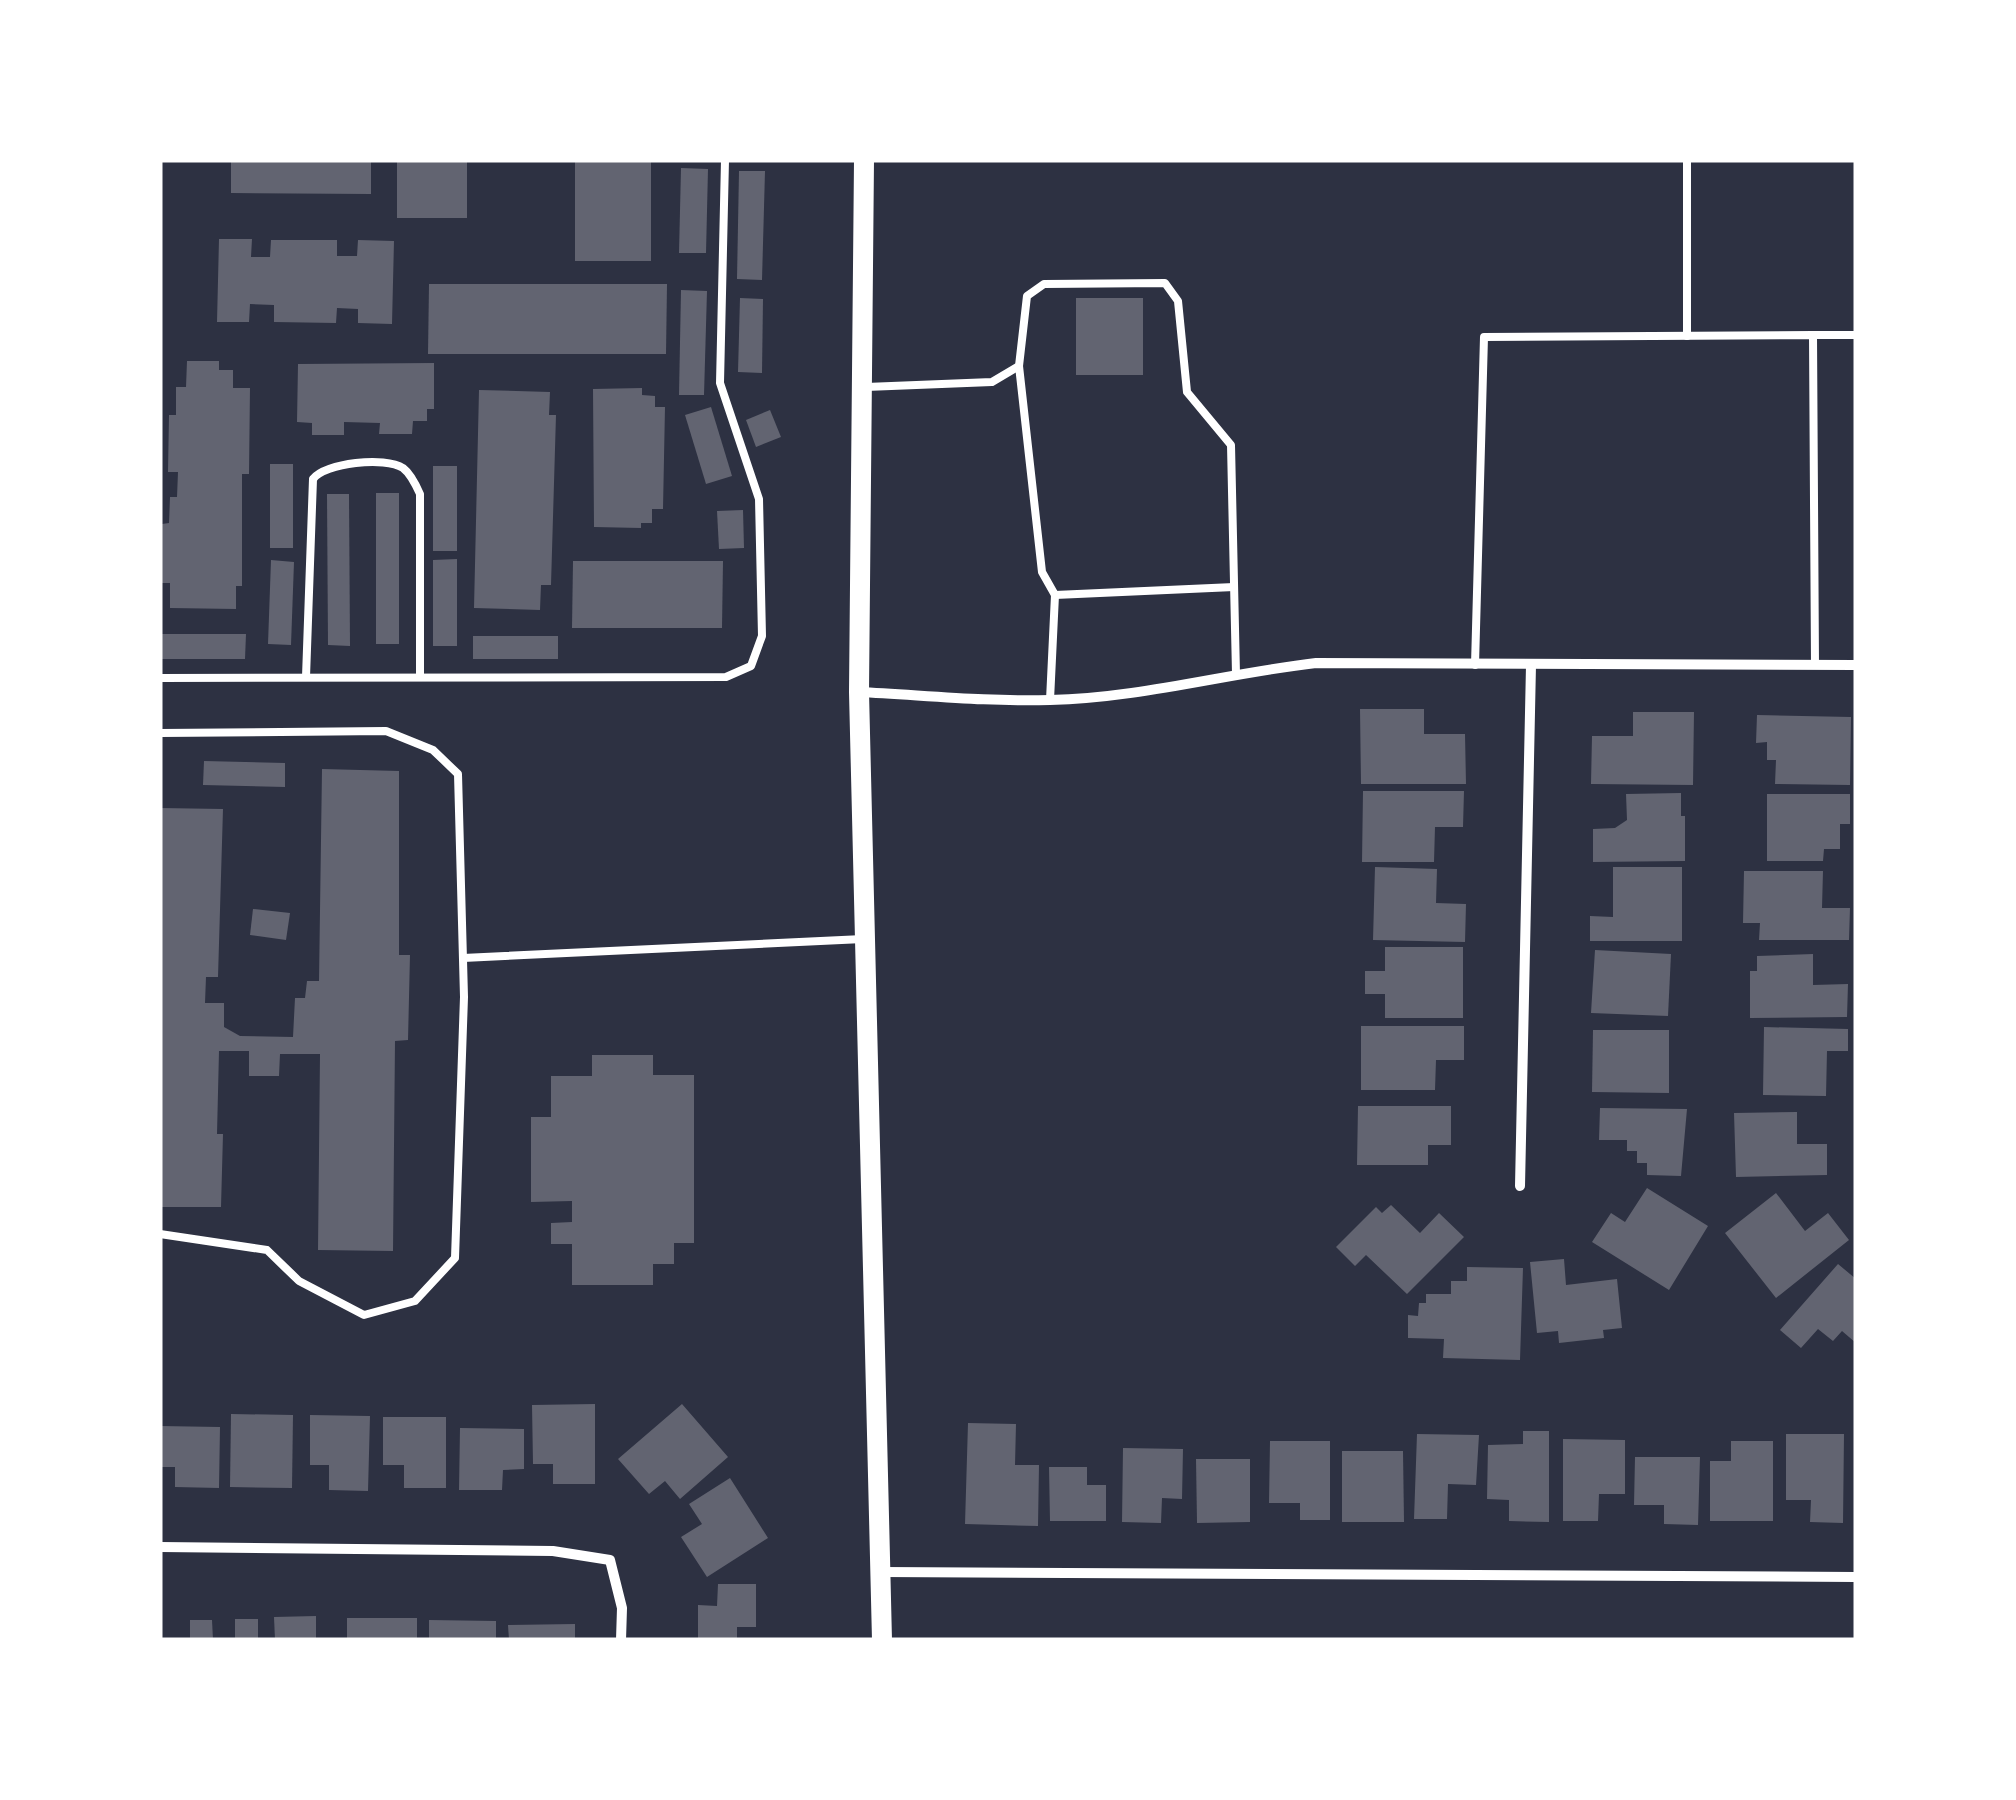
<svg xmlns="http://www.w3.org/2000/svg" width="2016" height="1800" font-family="Quicksand,sans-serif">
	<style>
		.building { fill: #626471 }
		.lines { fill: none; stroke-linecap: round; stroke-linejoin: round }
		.service { stroke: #fff; stroke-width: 8 }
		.minor { stroke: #fff; stroke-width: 10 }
		.secondary { stroke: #fff; stroke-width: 20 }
	</style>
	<rect width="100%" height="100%" fill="#2d3142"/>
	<!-- building -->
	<g class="building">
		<path d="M231,160H371V194L231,193Z"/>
		<rect x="397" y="160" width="70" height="58"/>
		<rect x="575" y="160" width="76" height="101"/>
		<path d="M681,168L708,169L706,253H679Z"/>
		<path d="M739,171H765L762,280L737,279Z"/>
		<path d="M219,239H252L251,257H270L271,240H337V256H357L358,240L394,241L392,324L358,323V309L337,308L336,323L274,322V305L250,304L249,322H217Z"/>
		<path d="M429,284H667L666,354H428Z"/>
		<path d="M681,290L707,291L704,395H679Z"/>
		<path d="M740,298L763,299L762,373L738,372Z"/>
		<rect x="1076" y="298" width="67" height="77"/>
		<path d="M187,361H219V370H233V388H250L249,474H242V586H236V609L170,608V583H162V524L169,523L170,497H177L178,472H168L169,415H176V387H186Z"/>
		<path d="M434,363V409H427V421H413L412,434H379L380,423L344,422V435H312V423L297,422L298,364Z"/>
		<path d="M642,388V395L655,396V407H665L663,509H652V523H641V528L594,527L593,389Z"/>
		<path d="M479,390L550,392L549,415H556L551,585H541L540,610L474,608Z"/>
		<path d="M711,407L732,476L706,484L685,415Z"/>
		<path d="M770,410L781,437L756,447L746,420Z"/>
		<rect x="270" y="464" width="23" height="84"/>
		<rect x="433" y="466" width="24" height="85"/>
		<rect x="376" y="493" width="23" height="151"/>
		<path d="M327,494H349L350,646L328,645Z"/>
		<path d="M743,510L744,548L719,549L717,511Z"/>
		<path d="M457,559V646H433V560Z"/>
		<path d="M271,560L294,562L291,645L268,644Z"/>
		<path d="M573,561H723L722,628H572Z"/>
		<path d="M160,634H246L245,659H160Z"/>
		<rect x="473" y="636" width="85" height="23"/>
		<path d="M1360,709H1424V734H1465L1466,784H1361Z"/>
		<path d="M1633,712H1694L1693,785L1591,784L1592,736H1633Z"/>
		<path d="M1757,715L1851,717L1850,785L1775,784L1776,760H1767V742L1756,743Z"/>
		<path d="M204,761L285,763V787L203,785Z"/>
		<path d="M322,769L399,771V955H410L408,1040L395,1041L393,1251L318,1250L320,1054H280L279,1076H249V1051H219L217,1134H223L221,1207H160V808L223,809L218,977H206L205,1003H224V1027L240,1036L293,1037L295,998H305L307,981H319Z"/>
		<path d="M1363,791H1464L1463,827H1435L1434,862H1362Z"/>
		<path d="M1681,793V816H1685V861L1593,862V829L1615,828L1627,820L1626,794Z"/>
		<path d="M1767,794H1850V824H1840V849H1824L1823,861H1767Z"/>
		<path d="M1375,867L1437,869L1436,903L1466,904L1465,942L1373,940Z"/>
		<path d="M1613,867H1682V941H1590V916L1613,917Z"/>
		<path d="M1744,871H1823L1822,908H1850L1849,940H1759L1760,923H1743Z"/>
		<path d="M253,909L290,913L286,940L250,935Z"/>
		<path d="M1385,947H1463V1018H1385V994H1365V971H1385Z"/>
		<path d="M1595,950L1671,954L1668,1016L1591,1013Z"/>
		<path d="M1813,954V985L1848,984L1847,1017L1750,1018V971H1757V956Z"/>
		<path d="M1361,1026H1464V1060H1436L1435,1090H1361Z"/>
		<path d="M1764,1027L1848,1029V1051H1827L1826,1096L1763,1095Z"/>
		<path d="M1593,1030H1669V1093L1592,1092Z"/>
		<path d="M592,1055H653V1075H694V1243H674V1264H653V1285H572V1244H551V1223L572,1222V1201L531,1202V1117H551V1076H592Z"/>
		<path d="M1358,1106H1451V1145H1428V1165H1357Z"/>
		<path d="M1600,1108L1687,1109L1681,1176L1647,1175V1163H1637V1151H1627V1140H1599Z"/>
		<path d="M1797,1112V1144H1827V1175L1736,1177L1734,1113Z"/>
		<path d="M1647,1188L1708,1226L1669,1290L1592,1242L1611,1213L1625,1222Z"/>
		<path d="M1776,1193L1805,1231L1828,1213L1849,1240L1776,1298L1725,1233Z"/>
		<path d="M1391,1205L1420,1233L1439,1213L1464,1237L1407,1294L1366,1255L1355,1266L1336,1247L1376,1207L1382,1213Z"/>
		<path d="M1564,1259L1566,1285L1617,1279L1622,1328L1603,1330L1604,1338L1559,1343L1558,1331L1537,1333L1530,1262Z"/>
		<path d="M1838,1264L1856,1279V1343L1842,1331L1833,1341L1818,1329L1801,1348L1780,1330Z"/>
		<path d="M1467,1267L1523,1268L1520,1360L1443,1358L1444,1339L1408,1338V1315L1418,1316L1419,1303H1426V1294H1451V1281H1467Z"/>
		<path d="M595,1404V1484H553V1464H533L532,1405Z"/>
		<path d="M682,1404L728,1457L680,1499L665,1481L649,1494L618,1459Z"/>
		<path d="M231,1414L293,1415L292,1488L230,1487Z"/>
		<path d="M310,1415L370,1416L368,1491L329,1490V1465H310Z"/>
		<path d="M383,1417H446V1488H404V1465H383Z"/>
		<path d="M968,1423L1016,1424L1015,1465H1039L1038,1526L965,1524Z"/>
		<path d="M160,1426L220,1427L219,1488L175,1487V1467H160Z"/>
		<path d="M460,1428L524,1429V1469L503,1470L502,1490H459Z"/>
		<path d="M1523,1431H1549V1522L1509,1521V1500L1487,1499L1488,1445L1523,1444Z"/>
		<path d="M1417,1434L1479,1435L1476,1485L1448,1484L1447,1519H1414Z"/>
		<path d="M1786,1434H1844L1843,1523L1810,1522L1811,1500H1786Z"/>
		<path d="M1563,1439L1625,1440V1494H1599L1598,1521H1563Z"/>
		<path d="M1270,1441H1330V1520H1300V1503H1269Z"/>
		<path d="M1731,1441H1773V1521H1710V1461H1731Z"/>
		<path d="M1123,1448L1183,1449L1182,1499L1162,1498L1161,1523L1122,1522Z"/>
		<path d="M1342,1451H1403L1404,1522H1342Z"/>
		<path d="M1635,1457H1700L1698,1525L1664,1524V1505H1634Z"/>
		<path d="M1196,1459H1250V1522L1197,1523Z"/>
		<path d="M1049,1467H1087V1485H1106V1521H1050Z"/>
		<path d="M730,1478L768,1538L707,1577L681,1537L702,1524L689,1504Z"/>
		<path d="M718,1584H756V1627H737V1640H698V1605L717,1606Z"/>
		<path d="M316,1616V1640H275L274,1617Z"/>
		<rect x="347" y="1618" width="70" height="22"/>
		<rect x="235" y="1619" width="23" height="21"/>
		<path d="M190,1620H212L213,1640H190Z"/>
		<path d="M429,1620L496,1621V1640H429Z"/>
		<path d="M575,1624V1640H509L508,1625Z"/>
	</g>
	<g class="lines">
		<!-- service -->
		<g class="service">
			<path d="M1687,160V336"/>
			<path d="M1813,335H1856"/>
			<path d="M1019,366L1042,572L1055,595L1234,587"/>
			<path d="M866,387L992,382L1019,366L1027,296L1044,284L1165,283L1178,301L1187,392L1231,445L1236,674"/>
			<path d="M1475,665L1484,337L1813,335L1815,665"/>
			<path d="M306,677L313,479C325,463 385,456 403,468C411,474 416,485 420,494V677"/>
			<path d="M160,678L726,677L751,666L762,636L759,499L720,383L725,160"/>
			<path d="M1050,700L1055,595"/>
			<path d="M160,733L386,731L433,750L458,774L464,997L455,1258L415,1301L364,1315L299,1281L267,1250L160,1234"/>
			<path d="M463,958L863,939"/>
		</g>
		<!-- minor -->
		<g class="minor">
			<path d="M859,692C922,695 987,702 1050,700C1140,698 1228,673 1316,663L1856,665"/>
			<path d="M1520,1186L1531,665"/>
			<path d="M160,1547L553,1551L610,1560L622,1608L621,1640"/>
			<path d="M882,1572L1856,1577"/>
		</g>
		<!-- secondary -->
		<path class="secondary" d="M864,160L859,692L882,1640"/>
	</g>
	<!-- border -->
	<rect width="2016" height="1800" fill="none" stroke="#ffffff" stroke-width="325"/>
</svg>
